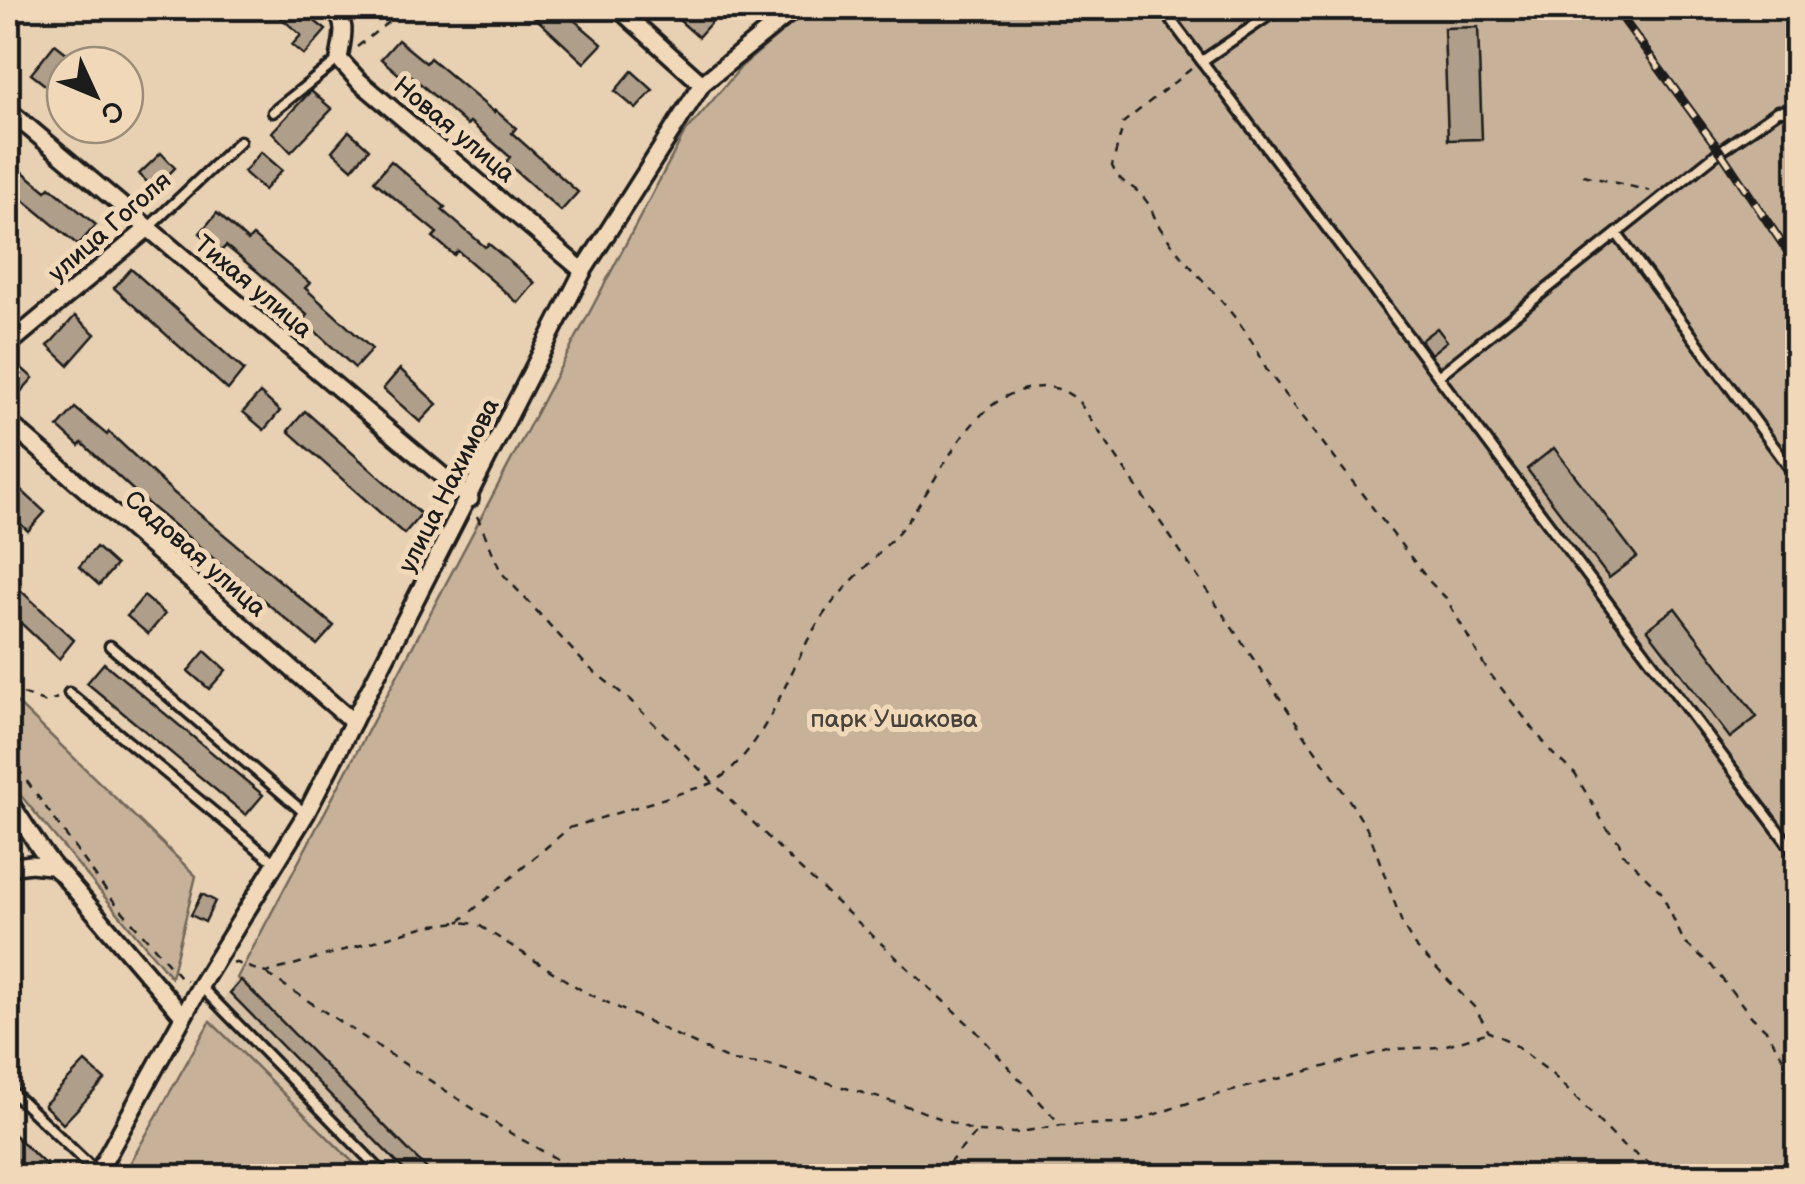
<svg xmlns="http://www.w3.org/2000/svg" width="1805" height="1184" font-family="'Balsamiq Sans',sans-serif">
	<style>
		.built { fill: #d7c1a6 }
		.green { fill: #c7b299; stroke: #72675a; stroke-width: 2.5 }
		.building { fill: #af9e89; stroke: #1c1c1c; stroke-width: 2.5 }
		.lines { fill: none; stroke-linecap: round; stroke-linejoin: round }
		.service-casing { stroke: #1c1c1c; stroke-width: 15 }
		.minor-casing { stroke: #1c1c1c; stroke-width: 22 }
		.path { stroke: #1c1c1c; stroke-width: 2.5; stroke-dasharray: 8 8; stroke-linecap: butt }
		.service { stroke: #f1d8b8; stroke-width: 8 }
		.minor { stroke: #f1d8b8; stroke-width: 15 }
		.rail-casing { stroke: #1c1c1c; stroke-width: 9 }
		.rail { stroke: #f1d8b8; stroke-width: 5; stroke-dasharray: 15; stroke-linecap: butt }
		.labels { text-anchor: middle; stroke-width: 10; stroke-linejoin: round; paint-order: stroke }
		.street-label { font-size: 25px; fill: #1c1c1c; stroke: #f1d8b8 }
		.park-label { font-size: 25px; fill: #47423b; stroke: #f1d8b8 }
	</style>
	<rect width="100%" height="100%" fill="#e8d0b2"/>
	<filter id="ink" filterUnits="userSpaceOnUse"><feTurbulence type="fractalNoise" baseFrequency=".01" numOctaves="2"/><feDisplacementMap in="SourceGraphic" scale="20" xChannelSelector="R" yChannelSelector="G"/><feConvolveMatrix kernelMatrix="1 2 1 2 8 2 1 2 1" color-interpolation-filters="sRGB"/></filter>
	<g filter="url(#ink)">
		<!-- built -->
		<path class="built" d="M237,978L424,1176H367L210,1021Z"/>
		<!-- green -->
		<g class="green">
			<path d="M818,8H1797V1176H424L237,978L684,134L742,66L805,13Z"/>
			<path d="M8,694L196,876L171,977L8,780Z"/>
			<path d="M210,1021L367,1176H123Z"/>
		</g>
		<!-- building -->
		<g class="building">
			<path d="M288,8H298L326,30L304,55L292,45L301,35L280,17Z"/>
			<path d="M525,8H573L567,14L602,44L584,63Z"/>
			<path d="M687,8H704L716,17L698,37L678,19Z"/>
			<path d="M1478,27L1482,139L1448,140L1444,28Z"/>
			<path d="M398,40L426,63L430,58L494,112L495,110L516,128L512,133L578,192L561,211L506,162L510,157L470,122L467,125L407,72L402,77L381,59Z"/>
			<path d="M55,44L73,58L49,88L31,74Z"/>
			<path d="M632,71L653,90L636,109L615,91Z"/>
			<path d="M311,91L332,109L291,152L272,132Z"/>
			<path d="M349,131L369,149L352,169L332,151Z"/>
			<path d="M261,152L282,170L264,190L244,172Z"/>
			<path d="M161,153L175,168L154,189L139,174Z"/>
			<path d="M391,161L445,207L442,210L485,247L489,244L535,283L518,303L458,251L454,255L433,237L437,233L374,181Z"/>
			<path d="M17,167L46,191L50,187L96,225L78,245L21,198L17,202L8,195V178Z"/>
			<path d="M217,213L248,241L253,236L310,283L305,288L372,349L355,368L303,320L307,315L258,272L226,246L221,251L200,233Z"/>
			<path d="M131,269L244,370L228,390L114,288Z"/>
			<path d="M75,316L95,334L68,365L48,346Z"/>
			<path d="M1437,328L1447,341L1431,354L1421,340Z"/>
			<path d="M8,356L33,378L16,397L8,390Z"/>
			<path d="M400,369L437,404L420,422L383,389Z"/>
			<path d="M260,393L280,411L264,430L243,412Z"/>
			<path d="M75,408L107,435L109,432L174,493L334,626L317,645L147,503L82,443L79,446L58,427Z"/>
			<path d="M305,411L421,514L404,534L288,431Z"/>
			<path d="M1554,448L1637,557L1609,578L1527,469Z"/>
			<path d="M8,478L45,512L28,531L8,512Z"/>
			<path d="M96,547L116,565L99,585L79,567Z"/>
			<path d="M17,587L74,640L59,659L8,611V597Z"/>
			<path d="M144,596L165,614L148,634L127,616Z"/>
			<path d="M1675,608L1757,717L1730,738L1647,629Z"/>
			<path d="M205,651L226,670L209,689L188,671Z"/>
			<path d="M104,663L263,795L246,815L87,683Z"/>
			<path d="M202,894L215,901L205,922L191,915Z"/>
			<path d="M241,980L434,1176H410L230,993Z"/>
			<path d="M85,1062L105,1080L63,1124L44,1105Z"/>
			<path d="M8,1129L47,1166L37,1176H16L8,1168Z"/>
		</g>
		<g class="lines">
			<!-- service casing -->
			<g class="service-casing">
				<g id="service">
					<path d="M1162,8L1438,376L1720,151L1778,111L1798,110"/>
					<path d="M1202,61L1280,8"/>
					<path d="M273,112L339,59"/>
					<path d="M147,229L240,141"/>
					<path d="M1617,234L1798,479"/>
					<path d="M1438,376L1798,857"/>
					<path d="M110,646L306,814"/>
					<path d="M69,693L274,862"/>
					<path d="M200,986L386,1176"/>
					<path d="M8,1088L97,1173"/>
				</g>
			</g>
			<!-- minor casing -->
			<g class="minor-casing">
				<g id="minor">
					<path d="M332,8C349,23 342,38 339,59L359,81L583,271"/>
					<path d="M618,8L702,84"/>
					<path d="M8,110L470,499"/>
					<path d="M8,345L147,229"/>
					<path d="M8,422L353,722"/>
					<path d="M8,800C19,815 49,866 60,872L183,1016"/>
					<path d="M8,867L31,864L49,866"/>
					<path d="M96,1176L200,986L306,814L583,271L702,84L796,8"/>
				</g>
			</g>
			<!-- path -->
			<g class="path">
				<path d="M357,47L406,8"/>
				<path d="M1191,69L1124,122L1112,166C1122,187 1132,183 1144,198C1152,207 1155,222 1163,232C1195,278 1244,315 1266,369L1429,581L1446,598L1487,670L1553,754L1575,774L1606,827L1619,842L1623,854L1661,892L1684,942L1711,965L1752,1017L1767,1031L1798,1083"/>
				<path d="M1583,175L1650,191"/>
				<path d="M477,516L501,572L588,667L629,699L794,863L976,1031L1060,1124"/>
				<path d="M8,688L46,703L57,698"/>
				<path d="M8,755L112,899L180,977L187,980"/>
				<path d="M459,922L569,828L713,783C767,748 784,679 816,626C836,592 875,560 901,529C939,484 967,398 1031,388C1050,385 1065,388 1079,402L1351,803L1369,832L1403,926L1415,946L1475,1008L1489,1032L1509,1041L1551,1073L1623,1146L1652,1165L1681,1176"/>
				<path d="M233,962L266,973L426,926L459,922L477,924L583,991L731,1061L769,1065L913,1108L976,1132L1015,1133L1061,1125L1127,1124L1194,1101L1392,1049L1440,1047L1486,1033"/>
				<path d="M267,974L512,1134L587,1176"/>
				<path d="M938,1176L976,1132"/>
			</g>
			<!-- service -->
			<use href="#service" class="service"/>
			<!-- minor -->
			<use href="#minor" class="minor"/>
			<!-- rail casing -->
			<g class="rail-casing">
				<path id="rail" d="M1615,8L1720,151L1798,267"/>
			</g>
			<!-- rail -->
			<use href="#rail" class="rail"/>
		</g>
	</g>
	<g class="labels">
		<!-- street labels -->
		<g class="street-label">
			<text transform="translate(455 129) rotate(40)" y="9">Новая улица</text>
			<text transform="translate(109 226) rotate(-41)" y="9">улица Гоголя</text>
			<text transform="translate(254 286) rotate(40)" y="9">Тихая улица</text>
			<text transform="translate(448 485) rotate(-63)" y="9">улица Нахимова</text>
			<text transform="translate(196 553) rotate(41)" y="9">Садовая улица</text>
		</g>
		<!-- park labels -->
		<g class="park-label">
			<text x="894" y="727">парк Ушакова</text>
		</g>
	</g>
	<!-- margin -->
	<rect width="1805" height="1184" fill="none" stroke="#f1d8b8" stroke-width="40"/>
	<rect x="20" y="20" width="1765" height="1144" fill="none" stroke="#1c1c1c" stroke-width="4" filter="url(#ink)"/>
	<!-- north arrow -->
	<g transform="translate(95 95) rotate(134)"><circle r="48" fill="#f1d8b8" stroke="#9c8d7a" stroke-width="2.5"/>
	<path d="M0-8L18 38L0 25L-18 38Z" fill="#1c1c1c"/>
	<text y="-15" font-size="28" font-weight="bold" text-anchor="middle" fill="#1c1c1c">С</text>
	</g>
</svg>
